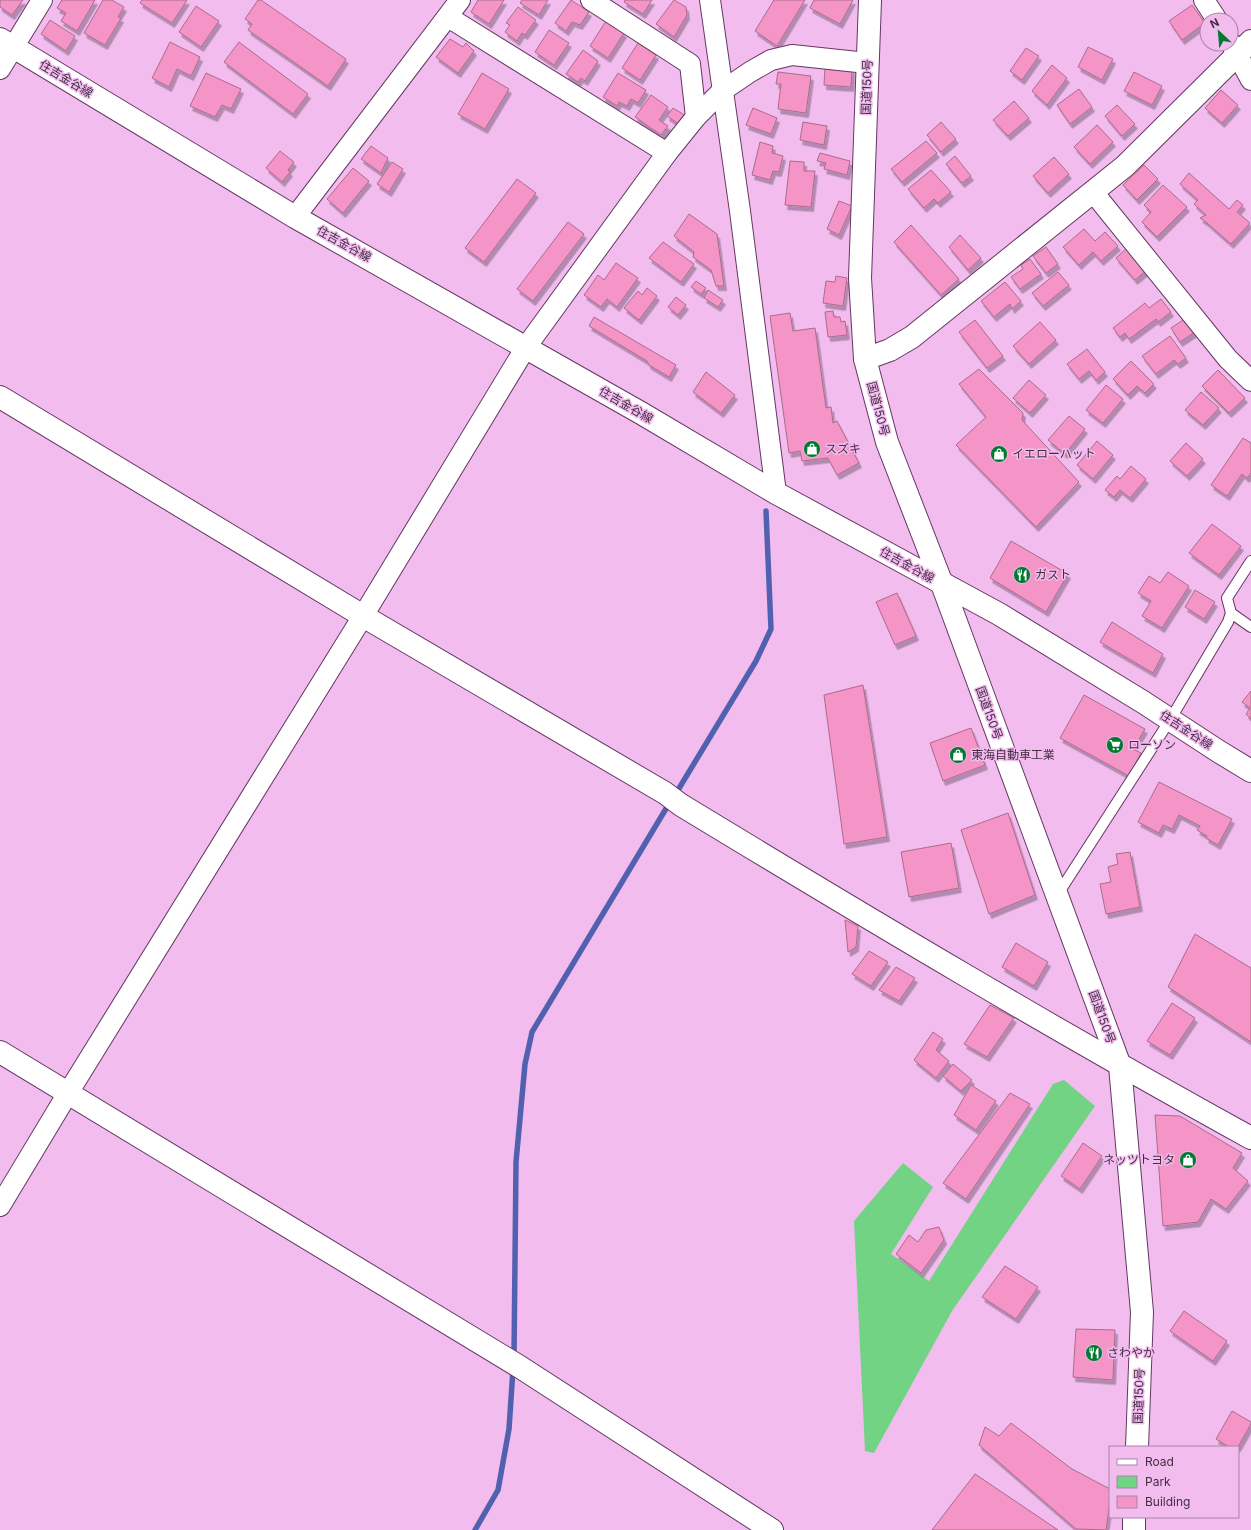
<svg xmlns="http://www.w3.org/2000/svg" width="1251" height="1530" font-family="Inter,'Noto Sans JP',sans-serif">
	<style>
		.green { fill: #72d384 }
		.lines { fill: none; stroke-linecap: round; stroke-linejoin: round }
		.stream { stroke: #5161b0; stroke-width: 5.5 }
		.building { fill: #f594c6; stroke: #ab6b8c; filter: url(#shadow) }
		.service-casing { stroke: #643763; stroke-width: 12 }
		.minor-casing { stroke: #643763; stroke-width: 22 }
		.tertiary-casing { stroke: #643763; stroke-width: 24 }
		.secondary-casing { stroke: #643763; stroke-width: 24 }
		.trunk-casing { stroke: #643763; stroke-width: 24 }
		.service { stroke: #fff; stroke-width: 10 }
		.minor { stroke: #fff; stroke-width: 20 }
		.tertiary { stroke: #fff; stroke-width: 22 }
		.secondary { stroke: #fff; stroke-width: 22 }
		.trunk { stroke: #fff; stroke-width: 22 }
		.labels { text-anchor: middle; stroke-width: 3; stroke-linejoin: round; paint-order: stroke }
		.street-label { font-size: 12px; fill: #422d41; stroke: #f2bcef }
		.poi-label { font-size: 12px; fill: #422d41; stroke: #f2bcef; text-anchor: start }
	</style>
	<defs>
		<filter id="shadow"><feDropShadow dx="2.5" dy="4.5" stdDeviation="0" flood-color="#0004"/></filter>
	</defs>
	<rect width="100%" height="100%" fill="#f2bcef"/>
	<!-- green -->
	<path class="green" d="M1064,1080L1095,1106L952,1311L874,1453L865,1451L854,1221L903,1163L933,1187L891,1254L929,1281L1053,1084Z"/>
	<g class="lines">
		<!-- stream -->
		<g class="stream">
			<path d="M675,795L756,661L771,629L766,511"/>
			<path d="M514,1358L516,1162L525,1064L532,1032L670,802"/>
			<path d="M475,1530L498,1490L509,1429L513,1369"/>
		</g>
	</g>
	<!-- building -->
	<g class="building">
		<path d="M0,0H23L12,15L0,7Z"/>
		<path d="M62,0H95L77,31L61,21L66,13L57,8Z"/>
		<path d="M103,0H112L124,7L118,17L121,18L105,45L84,33Z"/>
		<path d="M142,0H187L172,23L140,3Z"/>
		<path d="M258,0H261L346,59L328,86L248,30L252,24L245,19Z"/>
		<path d="M478,0H504L489,24L471,12Z"/>
		<path d="M522,0H548L539,15L520,3Z"/>
		<path d="M571,0L589,12L580,25L572,22L566,31L555,23Z"/>
		<path d="M625,0H652L643,14L624,2Z"/>
		<path d="M674,0L686,7L687,15L674,37L656,24Z"/>
		<path d="M774,0H805L777,46L755,31Z"/>
		<path d="M814,0H853L840,24L810,8Z"/>
		<path d="M1192,5L1205,23L1182,40L1169,21Z"/>
		<path d="M196,6L219,21L201,47L179,32Z"/>
		<path d="M518,7L536,20L525,35L522,33L517,41L505,32L510,25L506,23Z"/>
		<path d="M50,20L75,36L66,51L41,34Z"/>
		<path d="M606,21L624,33L608,58L590,46Z"/>
		<path d="M549,30L569,43L554,65L535,52Z"/>
		<path d="M450,39L463,47L466,43L474,51L458,73L436,57Z"/>
		<path d="M170,42L200,57L191,76L177,69L169,87L152,78Z"/>
		<path d="M239,42L308,94L293,114L224,62Z"/>
		<path d="M638,43L656,55L640,80L622,68Z"/>
		<path d="M1088,47L1113,59L1102,80L1078,67Z"/>
		<path d="M1026,48L1039,56L1022,80L1010,71Z"/>
		<path d="M583,50L598,61L585,81L581,78L578,82L566,74Z"/>
		<path d="M1052,65L1067,78L1047,105L1032,91Z"/>
		<path d="M825,67L852,69L851,87L824,85Z"/>
		<path d="M778,72L811,76L806,113L778,109L781,84H776Z"/>
		<path d="M1134,72L1162,86L1152,105L1124,91Z"/>
		<path d="M206,73L241,89L231,109L222,105L215,117L190,106Z"/>
		<path d="M482,73L509,89L485,129L458,114Z"/>
		<path d="M618,73L646,90L638,103L631,99L627,106L619,102L617,106L603,97Z"/>
		<path d="M1079,89L1092,107L1070,124L1057,105Z"/>
		<path d="M1221,90L1238,105L1222,123L1205,108Z"/>
		<path d="M651,95L668,107L659,120L668,126L661,135L635,117Z"/>
		<path d="M1014,101L1029,118L1008,136L993,120Z"/>
		<path d="M1117,105L1135,124L1122,136L1105,116Z"/>
		<path d="M673,108L686,116L680,125L667,116Z"/>
		<path d="M753,108L777,118L771,134L746,125Z"/>
		<path d="M803,122L827,126L824,145L800,140Z"/>
		<path d="M941,122L956,139L941,152L927,135Z"/>
		<path d="M1097,125L1113,142L1090,164L1074,147Z"/>
		<path d="M926,141L937,153L902,182L891,169Z"/>
		<path d="M760,142L773,146L772,153L783,156L779,172L773,171L770,180L752,175Z"/>
		<path d="M371,146L388,158L381,173L361,159Z"/>
		<path d="M280,151L294,162L288,170L290,172L282,182L266,168Z"/>
		<path d="M820,153L850,161L847,175L824,169L826,163L817,161Z"/>
		<path d="M955,156L971,176L962,183L946,164Z"/>
		<path d="M1054,157L1069,174L1048,193L1033,176Z"/>
		<path d="M790,161L804,162V171H815L811,207L785,205Z"/>
		<path d="M392,162L403,169L389,192L377,184Z"/>
		<path d="M1144,165L1158,179L1137,200L1123,185Z"/>
		<path d="M353,168L369,181L343,213L327,199Z"/>
		<path d="M931,170L951,192L938,203L934,199L924,208L908,189Z"/>
		<path d="M1189,173L1229,209L1237,200L1243,205L1237,212L1250,223L1231,244L1206,222L1200,218L1206,215L1194,204L1198,200L1180,184Z"/>
		<path d="M517,179L536,193L484,262L465,248Z"/>
		<path d="M1163,185L1187,207L1157,237L1142,222L1151,212L1144,205Z"/>
		<path d="M839,201L852,206L839,235L827,229Z"/>
		<path d="M689,214L717,234L724,286H716L711,270L693,257L694,252L674,236Z"/>
		<path d="M568,222L584,234L533,301L517,289Z"/>
		<path d="M911,225L959,279L941,295L894,242Z"/>
		<path d="M1084,229L1095,241L1105,232L1118,246L1101,261L1093,252L1079,265L1063,247Z"/>
		<path d="M960,235L981,258L968,270L949,247Z"/>
		<path d="M663,242L694,264L681,282L649,258Z"/>
		<path d="M1129,246L1148,269L1135,280L1116,258Z"/>
		<path d="M1046,247L1058,264L1046,273L1033,256Z"/>
		<path d="M1030,259L1041,274L1020,289L1011,277L1023,269L1021,265Z"/>
		<path d="M616,263L638,278L617,307L607,299L601,307L584,295L598,275L604,280Z"/>
		<path d="M1058,272L1069,285L1043,306L1032,293Z"/>
		<path d="M836,276L847,278L843,306L823,303L826,281L835,282Z"/>
		<path d="M696,281L706,288L701,294L691,287Z"/>
		<path d="M1005,282L1021,301L1012,309L1010,304L994,317L981,301Z"/>
		<path d="M647,288L657,296L639,320L624,308L638,291L642,295Z"/>
		<path d="M708,290L723,300L718,307L704,298Z"/>
		<path d="M676,297L686,305L678,315L668,307Z"/>
		<path d="M1161,299L1171,312L1158,322L1156,319L1129,339L1125,333L1120,337L1113,328L1145,303L1149,308Z"/>
		<path d="M833,311L834,317H840L841,322L845,321L847,335L828,337L825,312Z"/>
		<path d="M790,313L793,331L815,328L826,408L831,407L833,423L837,421L859,463L837,475L828,458L802,461L800,451L789,453L770,316Z"/>
		<path d="M594,317L676,365L669,377L649,365L647,361L589,326Z"/>
		<path d="M1186,318L1195,332L1180,342L1171,328Z"/>
		<path d="M975,320L1003,356L987,368L959,332Z"/>
		<path d="M1040,322L1056,340L1029,364L1013,346Z"/>
		<path d="M1170,336L1186,358L1178,364L1174,360L1156,374L1142,356Z"/>
		<path d="M1087,349L1105,372L1096,380L1089,371L1079,379L1067,364Z"/>
		<path d="M1131,361L1154,384L1145,393L1137,386L1128,395L1113,379Z"/>
		<path d="M979,369L1023,413L1022,420L1079,482L1036,527L956,445L986,417L959,384Z"/>
		<path d="M1218,370L1245,398L1229,413L1202,386Z"/>
		<path d="M706,372L735,395L721,413L693,392Z"/>
		<path d="M1029,380L1046,395L1030,413L1013,398Z"/>
		<path d="M1106,385L1123,399L1103,423L1086,410Z"/>
		<path d="M1201,392L1219,408L1203,425L1185,410Z"/>
		<path d="M1069,416L1085,429L1065,454L1048,440Z"/>
		<path d="M1243,438L1251,443V473L1247,478L1242,474L1227,496L1211,485Z"/>
		<path d="M1097,441L1113,455L1093,479L1077,465Z"/>
		<path d="M1186,443L1203,459L1187,476L1170,461Z"/>
		<path d="M1131,466L1146,479L1130,498L1120,490L1114,497L1105,490L1117,476L1120,479Z"/>
		<path d="M1212,524L1241,546L1219,575L1189,553Z"/>
		<path d="M1011,541L1068,574L1046,612L990,578Z"/>
		<path d="M1168,572L1189,586L1162,628L1142,616L1151,601L1138,593L1149,576L1160,583Z"/>
		<path d="M1195,590L1215,602L1204,619L1185,607Z"/>
		<path d="M897,593L916,636L895,645L876,602Z"/>
		<path d="M1112,622L1163,654L1153,673L1100,642Z"/>
		<path d="M863,685L887,837L844,844L824,695Z"/>
		<path d="M1251,691V719L1246,714L1250,708L1242,702Z"/>
		<path d="M1084,695L1145,729L1133,749L1141,753L1129,776L1060,738Z"/>
		<path d="M971,728L985,765L943,781L930,743Z"/>
		<path d="M1159,782L1232,819L1218,845L1206,838L1207,836L1197,830L1200,826L1179,815L1172,829L1163,825L1159,833L1138,822Z"/>
		<path d="M1008,813L1035,895L989,914L961,830Z"/>
		<path d="M951,843L959,888L909,897L901,852Z"/>
		<path d="M1130,852L1140,907L1106,914L1100,884L1111,882L1108,867L1118,864L1116,854Z"/>
		<path d="M845,920L858,926L856,947L848,952Z"/>
		<path d="M1195,934L1251,968V1042L1168,987Z"/>
		<path d="M1016,943L1048,962L1034,986L1002,967Z"/>
		<path d="M869,951L888,962L871,986L852,974Z"/>
		<path d="M896,967L915,978L899,1001L879,990Z"/>
		<path d="M1172,1003L1195,1018L1170,1055L1147,1041Z"/>
		<path d="M990,1005L1014,1018L987,1057L964,1044Z"/>
		<path d="M933,1032L943,1039L936,1050L949,1061L936,1078L914,1060Z"/>
		<path d="M953,1064L972,1080L961,1091L943,1076Z"/>
		<path d="M971,1085L996,1101L976,1130L954,1115Z"/>
		<path d="M1010,1093L1030,1104L966,1199L943,1183Z"/>
		<path d="M1155,1115L1180,1116L1242,1153L1233,1168L1248,1181L1226,1209L1211,1199L1198,1222L1163,1226Z"/>
		<path d="M1083,1143L1102,1156L1080,1189L1061,1176Z"/>
		<path d="M939,1227L944,1240L921,1273L896,1254L909,1235L918,1242L926,1230Z"/>
		<path d="M1005,1266L1038,1287L1016,1319L982,1297Z"/>
		<path d="M1184,1311L1227,1341L1213,1361L1170,1331Z"/>
		<path d="M1076,1329L1115,1330L1113,1380L1073,1377Z"/>
		<path d="M1232,1411L1251,1422V1424L1238,1447H1229L1216,1439Z"/>
		<path d="M1011,1423L1072,1469L1110,1489V1502L1106,1530L1076,1529L979,1445L985,1427L999,1436Z"/>
		<path d="M975,1474L1058,1530H932Z"/>
	</g>
	<g class="lines">
		<!-- service casing -->
		<g class="service-casing">
			<g id="service">
				<path d="M1231,613L1227,598L1251,561"/>
				<path d="M1058,894L1170,720L1228,622L1231,613L1251,627"/>
			</g>
		</g>
		<!-- minor casing -->
		<g class="minor-casing">
			<g id="minor">
				<path d="M591,0L690,64L696,117"/>
				<path d="M710,0L740,211L776,493"/>
				<path d="M1204,0L1217,20"/>
				<path d="M448,17L667,153"/>
				<path d="M1231,43L1251,80"/>
				<path d="M0,69L42,0"/>
				<path d="M1093,192L1228,359L1251,381"/>
				<path d="M295,217L460,0"/>
				<path d="M0,1206L68,1093L363,616L526,347L667,153L696,117L722,91L750,72L771,60L792,55L867,63"/>
			</g>
		</g>
		<!-- tertiary casing -->
		<g class="tertiary-casing">
			<g id="tertiary">
				<path d="M865,359L890,350L912,337L1125,166L1251,41"/>
				<path d="M0,397L363,616L665,793L681,805C869,919 1058,1032 1251,1138"/>
				<path d="M0,1052L520,1367L772,1530"/>
			</g>
		</g>
		<!-- secondary casing -->
		<g class="secondary-casing">
			<path id="secondary" d="M0,39L295,217L641,413L776,493L999,614L1143,702L1218,751L1251,771"/>
		</g>
		<!-- trunk casing -->
		<g class="trunk-casing">
			<g id="trunk">
				<path d="M870,0L860,278L865,359L887,442L942,584L1120,1066L1142,1312L1137,1447"/>
				<path d="M1134,1530V1517"/>
			</g>
		</g>
		<!-- service -->
		<use href="#service" class="service"/>
		<!-- minor -->
		<use href="#minor" class="minor"/>
		<!-- tertiary -->
		<use href="#tertiary" class="tertiary"/>
		<!-- secondary -->
		<use href="#secondary" class="secondary"/>
		<!-- trunk -->
		<use href="#trunk" class="trunk"/>
	</g>
	<!-- icons -->
	<defs>
		<g id="shop-disc" transform="scale(0.9)"><circle r="9.5" fill="#01792f" stroke="#f2bcef"/><path d="M-5-2.5h2.3a2.7 3.5 0 0 1 5.4 0H5L5.5 6h-11ZM-1.5-2.5h3a1.5 2.3 0 0 0-3 0Z" fill="#fff"/></g>
		<g id="restaurant-disc" transform="scale(0.9)"><circle r="9.5" fill="#01792f" stroke="#f2bcef"/><path d="M-5-6h1v4h1v-4h1v4h1v-4h1v5L-1.5 .5V6h-2V.5L-5-1ZM5-6V6H3V1.5H1.5Q1.5-4 5-6Z" fill="#fff"/></g>
		<g id="supermarket-disc" transform="scale(0.9)"><circle r="9.5" fill="#01792f" stroke="#f2bcef"/><path d="M-6-5.5h2.5l.6 2H6L4.5 2H-2.5L-4.4-4H-6ZM-1.5 3.2a1.3 1.3 0 1 0 .1 0ZM3 3.2a1.3 1.3 0 1 0 .1 0Z" fill="#fff"/></g>
	</defs>
	<g fill-rule="evenodd">
		<use href="#shop-disc" x="812" y="449"/>
		<use href="#shop-disc" x="999" y="454"/>
		<use href="#restaurant-disc" x="1022" y="575"/>
		<use href="#supermarket-disc" x="1115" y="745"/>
		<use href="#shop-disc" x="958" y="755"/>
		<use href="#shop-disc" x="1188" y="1160"/>
		<use href="#restaurant-disc" x="1094" y="1353"/>
	</g>
	<g class="labels">
		<!-- street labels -->
		<g class="street-label">
			<text transform="translate(66 79) rotate(31)" y="4">住吉金谷線</text>
			<text transform="translate(867 87) rotate(-88)" y="4">国道150号</text>
			<text transform="translate(344 244) rotate(29)" y="4">住吉金谷線</text>
			<text transform="translate(626 405) rotate(30)" y="4">住吉金谷線</text>
			<text transform="translate(878 409) rotate(75)" y="4">国道150号</text>
			<text transform="translate(907 565) rotate(29)" y="4">住吉金谷線</text>
			<text transform="translate(989 713) rotate(70)" y="4">国道150号</text>
			<text transform="translate(1186 730) rotate(33)" y="4">住吉金谷線</text>
			<text transform="translate(1102 1017) rotate(70)" y="4">国道150号</text>
			<text transform="translate(1139 1396) rotate(-88)" y="4">国道150号</text>
		</g>
		<!-- poi labels -->
		<g class="poi-label">
			<text x="825" y="453">スズキ</text>
			<text x="1012" y="458">イエローハット</text>
			<text x="1035" y="579">ガスト</text>
			<text x="1128" y="749">ローソン</text>
			<text x="971" y="759">東海自動車工業</text>
			<text x="1175" y="1164" text-anchor="end">ネッツトヨタ</text>
			<text x="1107" y="1357">さわやか</text>
		</g>
	</g>
	<!-- legend -->
	<rect x="1109" y="1446" width="130" height="72" fill="#f2bcef" stroke="#ac83a9"/>
	<rect x="1117" y="1459" width="20" height="6" fill="#ffffff" stroke="#ac83a9"/>
	<text x="1145" y="1466" font-size="12" fill="#422d41">Road</text>
	<rect x="1117" y="1476" width="20" height="12" fill="#72d384" stroke="#ac83a9"/>
	<text x="1145" y="1486" font-size="12" fill="#422d41">Park</text>
	<rect x="1117" y="1496" width="20" height="12" fill="#f594c6" stroke="#ac83a9"/>
	<text x="1145" y="1506" font-size="12" fill="#422d41">Building</text>
	<!-- north arrow -->
	<g transform="translate(1219 32) rotate(334)"><circle r="19" fill="#f2bcef" stroke="#ac83a9"/>
	<path d="M0-3L7 15L0 10L-7 15Z" fill="#01792f"/>
	<text y="-6" font-size="11" font-weight="bold" text-anchor="middle" fill="#422d41">N</text>
	</g>
</svg>
